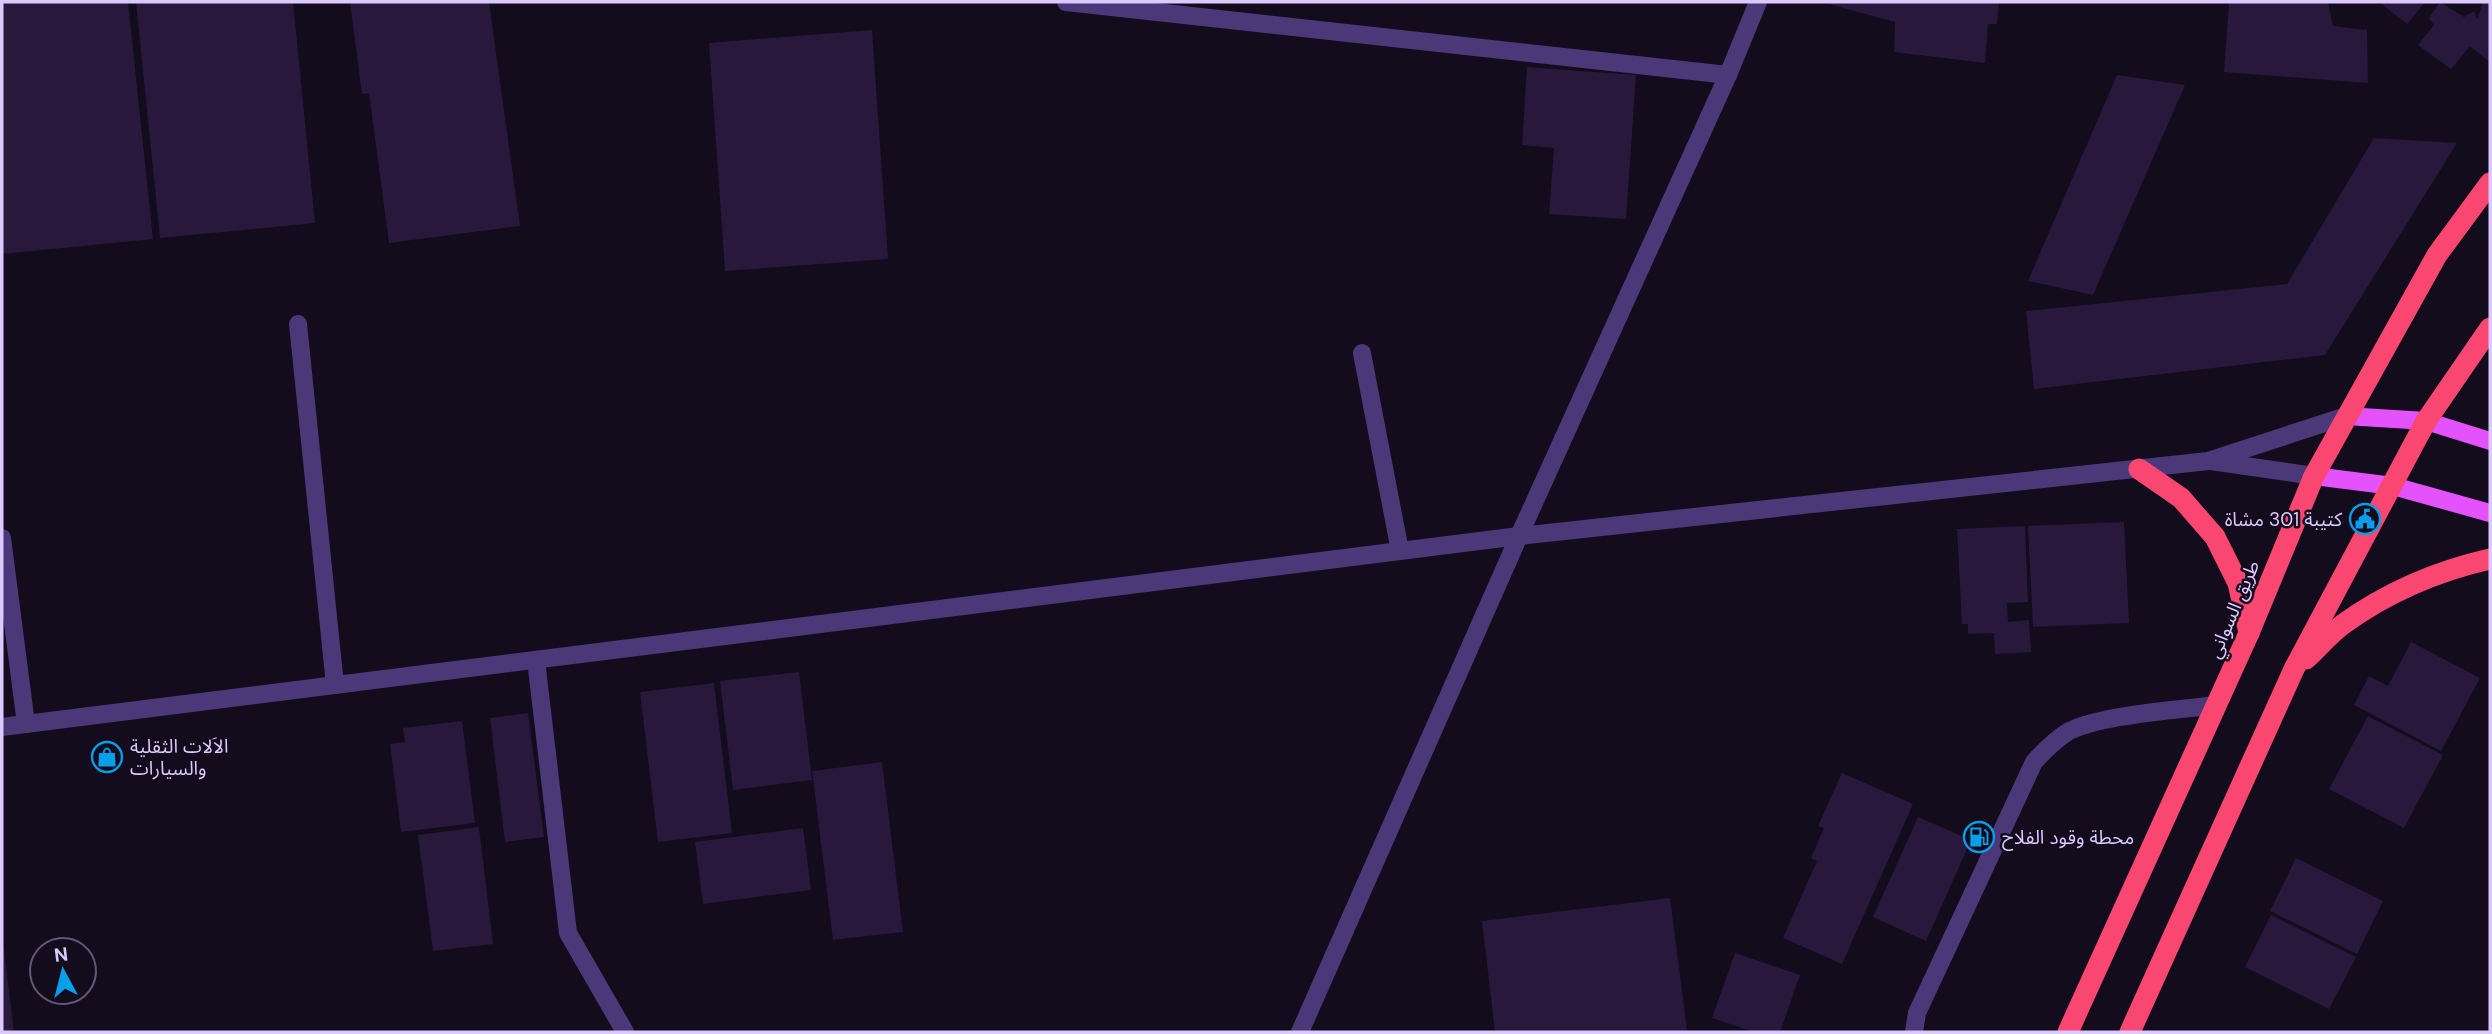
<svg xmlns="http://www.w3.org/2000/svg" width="2492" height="1034" font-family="'DM Sans','Noto Sans Arabic',sans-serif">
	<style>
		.building { fill: #28183c }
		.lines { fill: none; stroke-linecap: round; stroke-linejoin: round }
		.minor { stroke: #4a3879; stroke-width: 18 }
		.major { stroke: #e352fa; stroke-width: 18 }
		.highway { stroke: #fa4772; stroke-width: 21 }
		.labels { text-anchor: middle; stroke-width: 5; stroke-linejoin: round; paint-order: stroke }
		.poi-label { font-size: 19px; fill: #dbc8fd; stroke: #120c1c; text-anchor: start }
		.street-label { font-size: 19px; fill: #dbc8fd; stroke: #120c1c }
	</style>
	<rect width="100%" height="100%" fill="#120c1c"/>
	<!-- building -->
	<g class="building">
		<path d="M2,2H128L153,239L2,254Z"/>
		<path d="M136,2H293L315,223L160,238Z"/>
		<path d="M350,2H489L520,226L389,243L369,93L362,94Z"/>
		<path d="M1999,2L1997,24H1988L1985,63L1894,52L1895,22L1825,3Z"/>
		<path d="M2229,2H2328L2333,26L2367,30L2368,83L2224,72Z"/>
		<path d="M2379,2H2425L2407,24Z"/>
		<path d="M2440,2L2464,17L2474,11L2477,20L2483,2H2490V62L2470,46L2451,69L2418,45L2434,25L2429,18Z"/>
		<path d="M872,30L888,259L725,271L709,43Z"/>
		<path d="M1527,67L1636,75L1626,219L1549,214L1554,148L1522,145Z"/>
		<path d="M2117,75L2185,85L2093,295L2028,281Z"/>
		<path d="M2374,138L2457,143L2325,355L2034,389L2026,311L2287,284Z"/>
		<path d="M2124,522L2129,623L2033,627L2028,526Z"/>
		<path d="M2025,526L2028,602L2007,603L2008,622L2029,620L2031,652L1995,654L1994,633L1968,634V624H1962L1957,529Z"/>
		<path d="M2411,642L2480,678L2441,751L2354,705L2369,676L2388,686Z"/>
		<path d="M799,672L812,780L733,790L720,681Z"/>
		<path d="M714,683L732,833L658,842L640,692Z"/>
		<path d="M528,713L544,837L505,842L490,718Z"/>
		<path d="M2368,716L2443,755L2404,828L2329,789Z"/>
		<path d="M462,721L475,823L401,832L390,744L405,742L403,728Z"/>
		<path d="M882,762L903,932L833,940L812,771Z"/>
		<path d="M1842,773L1913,804L1842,964L1783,938L1817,861L1811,858L1824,828L1818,826Z"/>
		<path d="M1918,817L1971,840L1926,941L1873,917Z"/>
		<path d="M479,827L493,944L433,951L418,835Z"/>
		<path d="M803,828L811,890L703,904L695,842Z"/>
		<path d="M2296,858L2383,901L2357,954L2270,911Z"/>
		<path d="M1670,898L1687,1030L1670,1032H1495L1482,921Z"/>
		<path d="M2271,915L2356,957L2329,1009L2245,967Z"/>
		<path d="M2,942H3L14,1032H2Z"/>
		<path d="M1735,953L1800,975L1780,1032H1754L1712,1018Z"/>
	</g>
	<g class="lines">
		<!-- minor -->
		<g class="minor">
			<path d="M1066,2L1728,75"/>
			<path d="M298,324L335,685"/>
			<path d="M1362,353L1400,551"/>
			<path d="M2211,461L2314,476"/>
			<path d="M2,538L26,724"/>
			<path d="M536,660L568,933L625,1032"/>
			<path d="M2,727L1519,536L2208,461L2346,416"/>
			<path d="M1300,1032L1519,536L1728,75L1758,2"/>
			<path d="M1914,1032L1917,1013L2034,762C2044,751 2054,741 2066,733C2096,715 2179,710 2216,705"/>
		</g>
		<!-- major -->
		<g class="major">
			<path d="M2346,416L2426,421L2490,441"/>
			<path d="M2314,476L2393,486L2490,513"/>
		</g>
		<!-- highway -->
		<g class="highway">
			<path d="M2139,469L2181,498L2215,537L2238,583L2249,633"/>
			<path d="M2306,659C2318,648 2329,635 2342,625C2386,593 2437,571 2490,559"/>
			<path d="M2068,1032L2249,633L2314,476L2437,255L2490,183"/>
			<path d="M2130,1032L2294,669L2426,421L2490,328"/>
		</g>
	</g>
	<!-- icons -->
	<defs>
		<g id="civic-ring" transform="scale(1.575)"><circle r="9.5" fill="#120c1c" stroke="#079eea" stroke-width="1.5"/><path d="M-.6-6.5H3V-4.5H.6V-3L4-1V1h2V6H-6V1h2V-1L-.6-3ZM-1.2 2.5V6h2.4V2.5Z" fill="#079eea"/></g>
		<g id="shop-ring" transform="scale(1.575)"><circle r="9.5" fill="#120c1c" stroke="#079eea" stroke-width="1.5"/><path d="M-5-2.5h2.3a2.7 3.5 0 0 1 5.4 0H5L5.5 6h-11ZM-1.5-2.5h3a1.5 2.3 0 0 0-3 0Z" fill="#079eea"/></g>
		<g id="fuel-ring" transform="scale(1.575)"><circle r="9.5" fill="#120c1c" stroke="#079eea" stroke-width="1.5"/><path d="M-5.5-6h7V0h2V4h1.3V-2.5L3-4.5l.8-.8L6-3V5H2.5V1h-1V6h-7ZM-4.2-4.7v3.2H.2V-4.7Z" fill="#079eea"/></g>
	</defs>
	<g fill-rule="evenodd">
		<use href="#civic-ring" x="2365" y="519"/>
		<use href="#shop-ring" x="107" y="757"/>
		<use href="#fuel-ring" x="1979" y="837"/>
	</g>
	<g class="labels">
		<!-- poi labels -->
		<g class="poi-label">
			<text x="2342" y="526" text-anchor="end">كتيبة 301 مشاة</text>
			<text x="130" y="753">الاَلات الثقلية<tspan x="130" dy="22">والسيارات</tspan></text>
			<text x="2002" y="844">محطة وقود الفلاح</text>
		</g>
		<!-- street labels -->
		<g class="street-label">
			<text transform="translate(2233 609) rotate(-67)" y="7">طريق السواني</text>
		</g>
	</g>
	<!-- border -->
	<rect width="2492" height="1034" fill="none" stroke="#dbc8fd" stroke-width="7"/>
	<!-- north arrow -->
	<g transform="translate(63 971) rotate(353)"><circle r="33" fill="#120c1c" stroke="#625776" stroke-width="2"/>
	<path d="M0-5L12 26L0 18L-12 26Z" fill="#079eea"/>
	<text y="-10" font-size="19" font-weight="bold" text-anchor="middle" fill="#dbc8fd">N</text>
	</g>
</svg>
